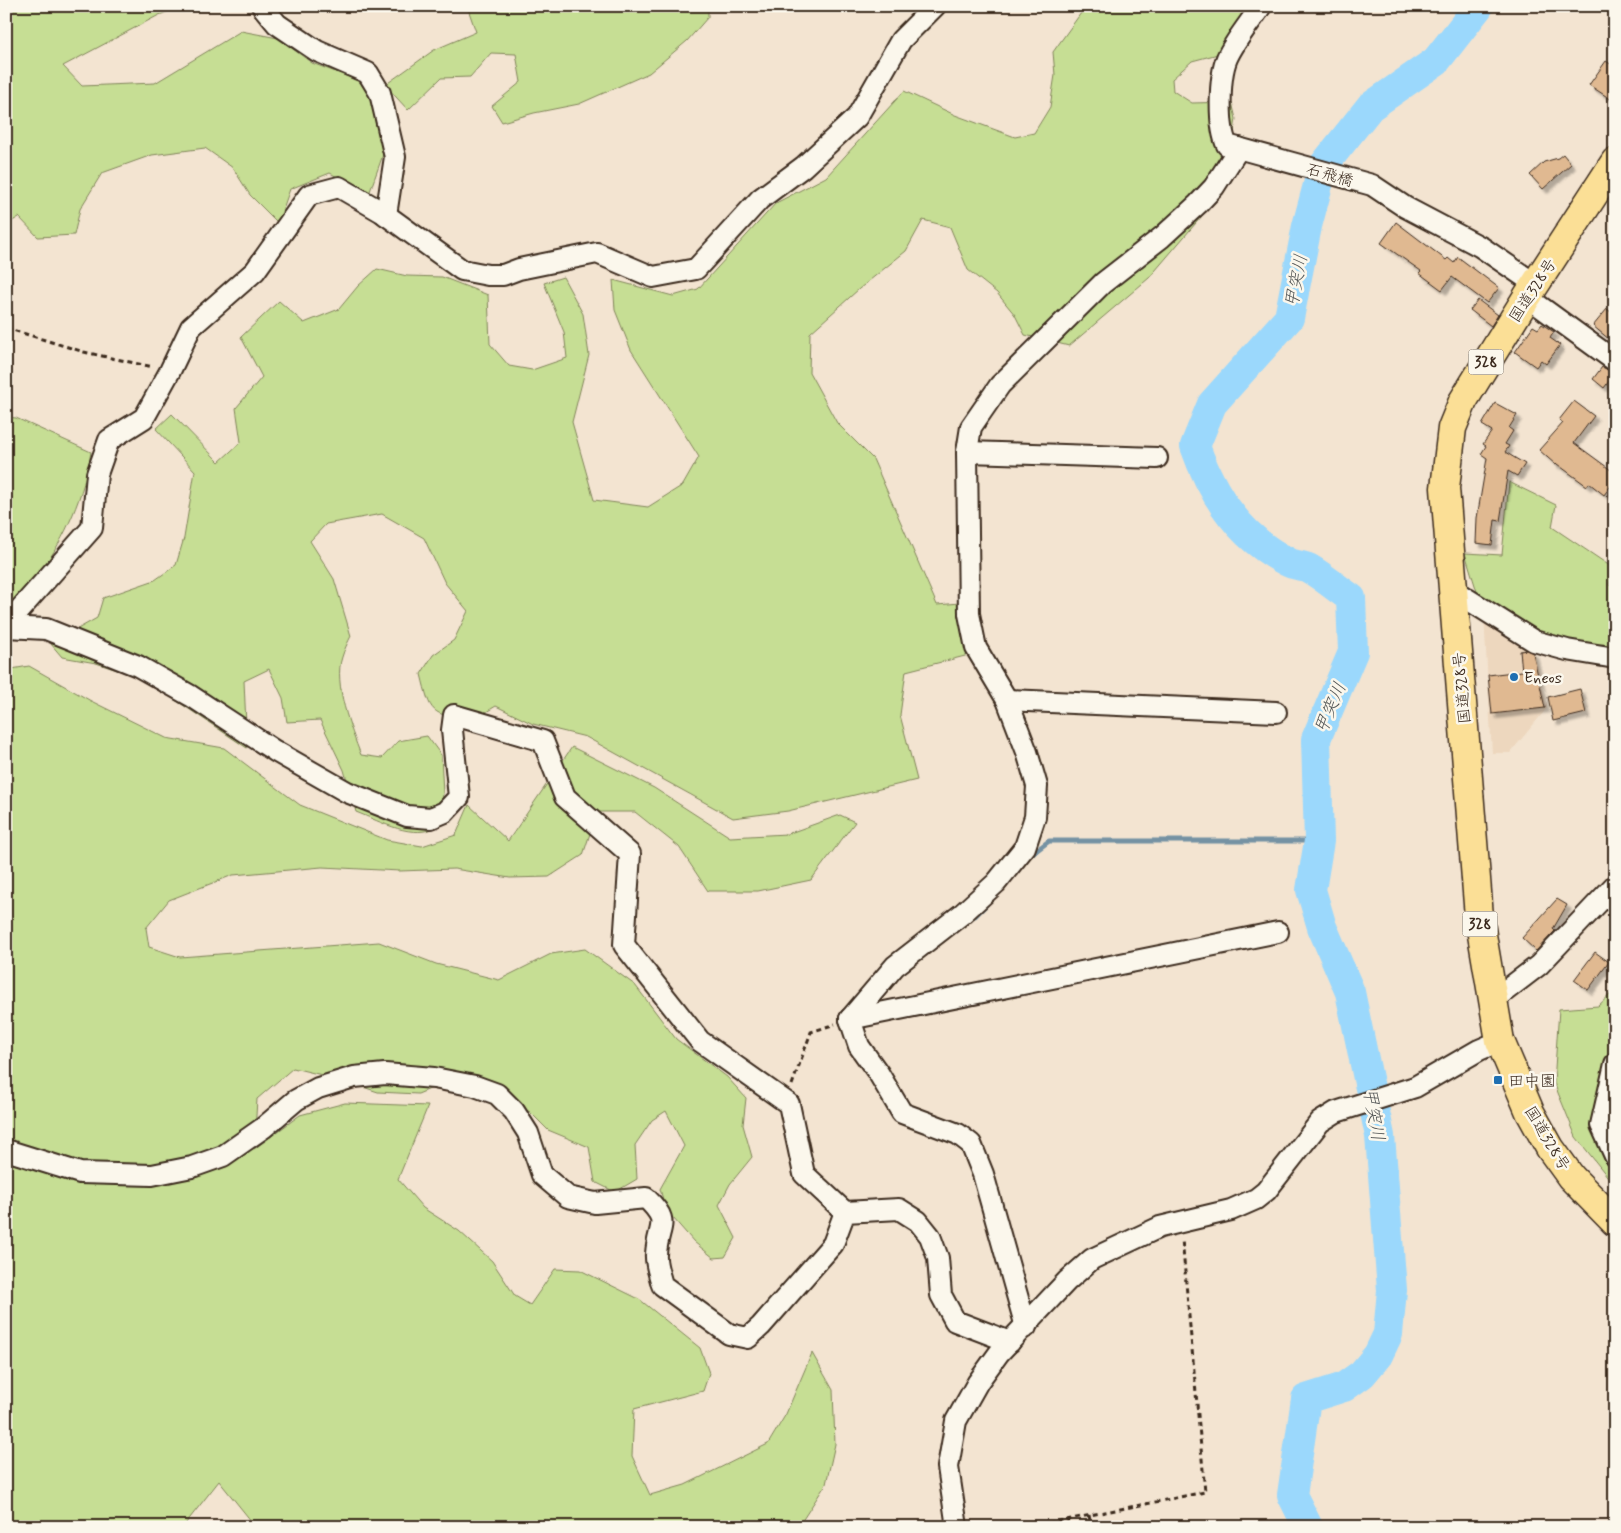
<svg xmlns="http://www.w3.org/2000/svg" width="1621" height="1533" font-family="Mynerve,'Klee One',sans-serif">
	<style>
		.built { fill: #edd7be }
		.green { fill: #c6de94; stroke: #808459 }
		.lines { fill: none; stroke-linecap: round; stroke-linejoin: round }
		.stream { stroke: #7592a3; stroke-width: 5 }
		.river { stroke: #9bd8fc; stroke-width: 30 }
		.building { fill: #e0b991; stroke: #3b2a1e; filter: url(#shadow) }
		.minor-casing { stroke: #3b2a1e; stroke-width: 24 }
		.highway-casing { stroke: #3b2a1e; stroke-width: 31 }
		.path { stroke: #3b2a1e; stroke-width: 3; stroke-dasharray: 5 4; stroke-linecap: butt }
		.minor { stroke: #fbf7ec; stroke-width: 20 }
		.highway { stroke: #fbdf96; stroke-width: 28 }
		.poi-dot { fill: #1f6fb2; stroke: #fbf7ec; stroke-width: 2 }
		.labels { text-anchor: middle; stroke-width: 5; stroke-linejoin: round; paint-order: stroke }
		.shield { fill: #fbf7ec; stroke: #75685c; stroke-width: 1 }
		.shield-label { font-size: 15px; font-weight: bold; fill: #3b2a1e }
		.street-label { font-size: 16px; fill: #3b2a1e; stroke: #fbf7ec }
		.poi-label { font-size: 16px; fill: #3b2a1e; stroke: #fbf7ec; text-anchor: start }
		.water-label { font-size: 18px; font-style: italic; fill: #535656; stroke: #fbf7ec }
	</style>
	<defs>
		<filter id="shadow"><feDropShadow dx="4.5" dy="4.5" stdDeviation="1" flood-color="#0004"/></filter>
	</defs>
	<rect width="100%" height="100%" fill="#f3e4d1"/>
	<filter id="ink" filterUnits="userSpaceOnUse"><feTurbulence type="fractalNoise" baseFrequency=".02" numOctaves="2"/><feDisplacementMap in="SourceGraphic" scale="10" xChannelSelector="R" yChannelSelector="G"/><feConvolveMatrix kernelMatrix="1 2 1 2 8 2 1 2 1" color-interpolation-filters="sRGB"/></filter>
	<g filter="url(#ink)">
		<!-- built -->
		<path class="built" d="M1484,616L1533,646L1547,708L1510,753H1492Z"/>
		<!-- green -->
		<g class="green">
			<path d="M6,6H183L159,15L63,66L82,86L155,83L241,31L278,38L312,63L359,81L381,112L385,149L369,194L330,173L290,189L278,223L250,195L233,168L205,148L152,155L102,173L80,209L74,235L38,237L19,217L6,225Z"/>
			<path d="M467,6H708V17L687,41L649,73L579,104L534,113L502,122L492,106L521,82L516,54L491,53L470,77L441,78L408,110L385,85L434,50L476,32Z"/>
			<path d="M1086,6H1247L1258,21L1244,47L1192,61L1172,79L1173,91L1192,103L1232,102L1236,119L1225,189L1149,278L1069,346L1025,335L1015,315L997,293L968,270L950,227L923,220L906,251L859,289L810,333L809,372L837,423L873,459L937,605L960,603L969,655L906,671L900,715L917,780L788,811L733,818L586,737L533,724L496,706L471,721C430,713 431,715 421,674L433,655L454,640L468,611L445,583L424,538L382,514L326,524L310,541L334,579L351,636C348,642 344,650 342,657C333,683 351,730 361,755L382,758L398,741L427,736L441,755L443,794L439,826C413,841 382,822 356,812L344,770L320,720L287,722L283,698L269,669L244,681L247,748L144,679L96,663L62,657L51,644L97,618L103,598L155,580L176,565L184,538L195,471L156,429L172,414L219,462L241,442L236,408L262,377L241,337L279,301L304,323L339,309L358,286L377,269L407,276L442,277L488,295L490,344L509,366L532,370L567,358L564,332L544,283L563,277L583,314L589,355L572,422L594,500L648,507L683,485L699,457L631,350L615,310L613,280L673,296L698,289L776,203L826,177L904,91L955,115L1015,137L1034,133L1050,107L1055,75L1053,52Z"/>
			<path d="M6,417L16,418L91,452C84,494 66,538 40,572C31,585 17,595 6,608Z"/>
			<path d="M1509,482L1556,505L1552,527L1613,568L1609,585L1615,589V648L1604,644L1570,646L1528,632L1478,595L1465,553L1502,555Z"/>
			<path d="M29,666L91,701L166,738L224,748L300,805L387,840L422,846L456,835L469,805L508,841L572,747L654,788L730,837L787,834L840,815L855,822L811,880L758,891H708L679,847L635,812H597L583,855L549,877L510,878L454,869L400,871L322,867L233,875L169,900L146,928L149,947L180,957L379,942L436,964L499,980L551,954L585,949L635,985L676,1039L727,1077L746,1098L743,1125L752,1157L730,1184L719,1205L736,1238L725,1257L714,1258L694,1242L666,1210L660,1189L684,1146L666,1111L652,1120L635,1145L637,1179L615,1192L595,1182L589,1147L548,1130L530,1112L505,1098L454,1079L418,1094L378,1092L339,1079L293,1068L257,1099L254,1149L300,1115L345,1103L428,1106L398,1179L423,1208L459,1231L492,1261L515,1296L530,1305L555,1269L580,1270L639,1299L700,1348L709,1373L703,1391L634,1409L632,1456L650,1495L685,1485L768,1444L786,1414L812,1353L833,1390L835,1444L826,1484L798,1527H256L219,1481L186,1523L188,1527H6V670Z"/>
			<path d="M1615,990V1186L1576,1137L1554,1083L1559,1009L1598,1006Z"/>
		</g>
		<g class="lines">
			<!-- stream -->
			<g class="stream">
				<path d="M1029,856L1049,841H1319"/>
				<path d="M969,918L975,916L987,904"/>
			</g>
			<!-- river -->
			<path class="river" d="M1308,1527L1292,1495L1306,1399L1344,1387L1362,1374L1378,1355L1388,1334L1392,1290L1380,1136L1350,992L1322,927L1311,890L1319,841L1316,739L1353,652L1351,598C1337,589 1324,577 1310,569C1304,565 1295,566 1288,562C1240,538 1212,495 1195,446L1212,404L1289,318L1307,226L1323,166L1370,107L1436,61L1479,6"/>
		</g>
		<!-- building -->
		<g class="building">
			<path d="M1606,61L1615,67V102L1589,85Z"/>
			<path d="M1563,154L1571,164L1543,189L1530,175L1544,162L1558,158Z"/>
			<path d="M1396,222L1446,260L1448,258L1454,263L1458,257L1499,288L1487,303L1452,277L1442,290L1419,273L1421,271L1381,243Z"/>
			<path d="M1478,300L1498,315L1491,326L1470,310Z"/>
			<path d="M1607,309L1615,315V344L1593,326Z"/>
			<path d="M1542,324L1554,332L1550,338L1560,345L1546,364L1541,360L1536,367L1515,352L1533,326L1538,329Z"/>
			<path d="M1602,367L1615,373L1604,388L1593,379Z"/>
			<path d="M1574,401L1594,416L1574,443L1615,473V480L1604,495L1589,483L1587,486L1557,464L1556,465L1539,450L1563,423L1559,420Z"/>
			<path d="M1495,403L1517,415L1509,428L1513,431L1505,444L1509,446L1505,452L1525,464L1517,476L1508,471L1500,521L1495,520L1492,545L1476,543L1477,518L1487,458L1481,454L1486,446L1483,444L1492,431L1482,425Z"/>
			<path d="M1527,650L1533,653L1545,708L1492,714L1488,675L1522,671L1520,651Z"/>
			<path d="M1580,689L1586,713L1553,721L1548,697Z"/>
			<path d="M1557,899L1567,905L1553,929L1555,931L1536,951L1522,938Z"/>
			<path d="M1595,952L1609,962L1588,990L1574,980Z"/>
		</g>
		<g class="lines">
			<!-- minor casing -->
			<g class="minor-casing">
				<g id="minor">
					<path d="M262,6L277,24L317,51L368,73L380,93L395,157L386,215"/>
					<path d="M1261,6C1250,23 1235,40 1227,58C1219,77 1218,127 1227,145L1372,185L1405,207L1481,247L1535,284"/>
					<path d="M1527,297L1615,361"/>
					<path d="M967,452L1157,458"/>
					<path d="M1453,590L1534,641L1567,650L1615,658"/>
					<path d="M6,625L92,528L97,474L109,440L144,418L170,371L191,327L255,271L309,195L339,187L382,212L462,270L488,275H503L519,269L597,253L653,277L696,269L760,199L803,167L857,117L901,40L935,6"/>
					<path d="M6,627L46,629L138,666L191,696L275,751L347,792L407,816L431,818L445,812L459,797L452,730L454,715L543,741L565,797L630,854L624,945L700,1041L789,1104L804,1174L845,1212"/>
					<path d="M1007,700L1276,712"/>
					<path d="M1492,1001L1539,965L1615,885"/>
					<path d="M850,1019L895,966L962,914L996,883L1025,847L1035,817L1037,786L1027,752L1007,700L976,648L969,614L967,452L971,427L1000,385L1103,283L1162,237L1198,204L1214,187L1239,148"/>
					<path d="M850,1019L1278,932"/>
					<path d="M850,1019L859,1046L879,1074L902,1113L958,1134L971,1144L983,1174L1026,1327"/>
					<path d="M1615,1064L1601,1125L1615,1156"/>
					<path d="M6,1150L80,1173L152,1175L192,1167L223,1156L263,1128L296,1100L318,1088L354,1077L385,1074L434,1078L475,1086L497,1094L514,1111L528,1133L542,1175L568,1197L595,1203L646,1198C672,1223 658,1224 656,1254C655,1264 660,1276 662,1285L729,1334L748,1338L761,1326L833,1244L845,1212L899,1209L918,1221L930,1236L938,1258L941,1295L955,1321L1010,1342"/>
					<path d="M957,1527L948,1467L956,1421L978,1382L999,1353L1067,1281L1092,1259L1160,1227L1231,1210L1256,1199L1266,1191L1320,1122L1336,1112L1415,1087L1479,1050L1500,1041"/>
				</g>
			</g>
			<!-- highway casing -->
			<g class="highway-casing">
				<path id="highway" d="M1615,162L1527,297L1463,401L1452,428L1445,488L1479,917L1500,1041L1530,1112L1550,1148L1571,1177L1615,1222"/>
			</g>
			<!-- path -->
			<g class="path">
				<path d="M6,328L84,352L153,367"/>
				<path d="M792,1085L811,1032L835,1024"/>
				<path d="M1089,1515L1091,1527"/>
				<path d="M1031,1527L1205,1492L1182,1239"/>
			</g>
			<!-- minor -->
			<use href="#minor" class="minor"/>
			<!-- highway -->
			<use href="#highway" class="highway"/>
		</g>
	</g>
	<!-- markers -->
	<g class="poi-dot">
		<circle cx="1514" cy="677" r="5"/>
		<rect x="1493" y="1075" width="10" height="10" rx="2.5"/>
	</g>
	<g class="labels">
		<!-- shield labels -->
		<g class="shield">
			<rect x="1468.5" y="349.5" width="35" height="25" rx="4"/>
			<rect x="1462.5" y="911.5" width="35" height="25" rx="4"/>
		</g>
		<g class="shield-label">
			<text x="1486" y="367">328</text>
			<text x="1480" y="929">328</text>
		</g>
		<!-- street labels -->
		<g class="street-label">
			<text transform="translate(1330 174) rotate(16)" y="6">石飛橋</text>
			<text transform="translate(1532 290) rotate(-57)" y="6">国道328号</text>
			<text transform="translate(1461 688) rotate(-95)" y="6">国道328号</text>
			<text transform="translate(1548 1138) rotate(59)" y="6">国道328号</text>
		</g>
		<!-- poi labels -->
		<g class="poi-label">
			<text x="1524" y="683">Eneos</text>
			<text x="1508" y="1086">田中園</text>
		</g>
		<!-- water labels -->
		<g class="water-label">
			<text transform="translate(1296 281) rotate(-79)" y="6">甲突川</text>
			<text transform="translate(1330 708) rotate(-67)" y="6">甲突川</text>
			<text transform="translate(1374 1114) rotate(80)" y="6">甲突川</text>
		</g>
	</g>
	<!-- margin -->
	<rect width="1621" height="1533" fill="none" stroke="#fbf7ec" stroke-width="25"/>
	<rect x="12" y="12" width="1596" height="1508" fill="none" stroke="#3b2a1e" stroke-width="2" filter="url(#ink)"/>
</svg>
